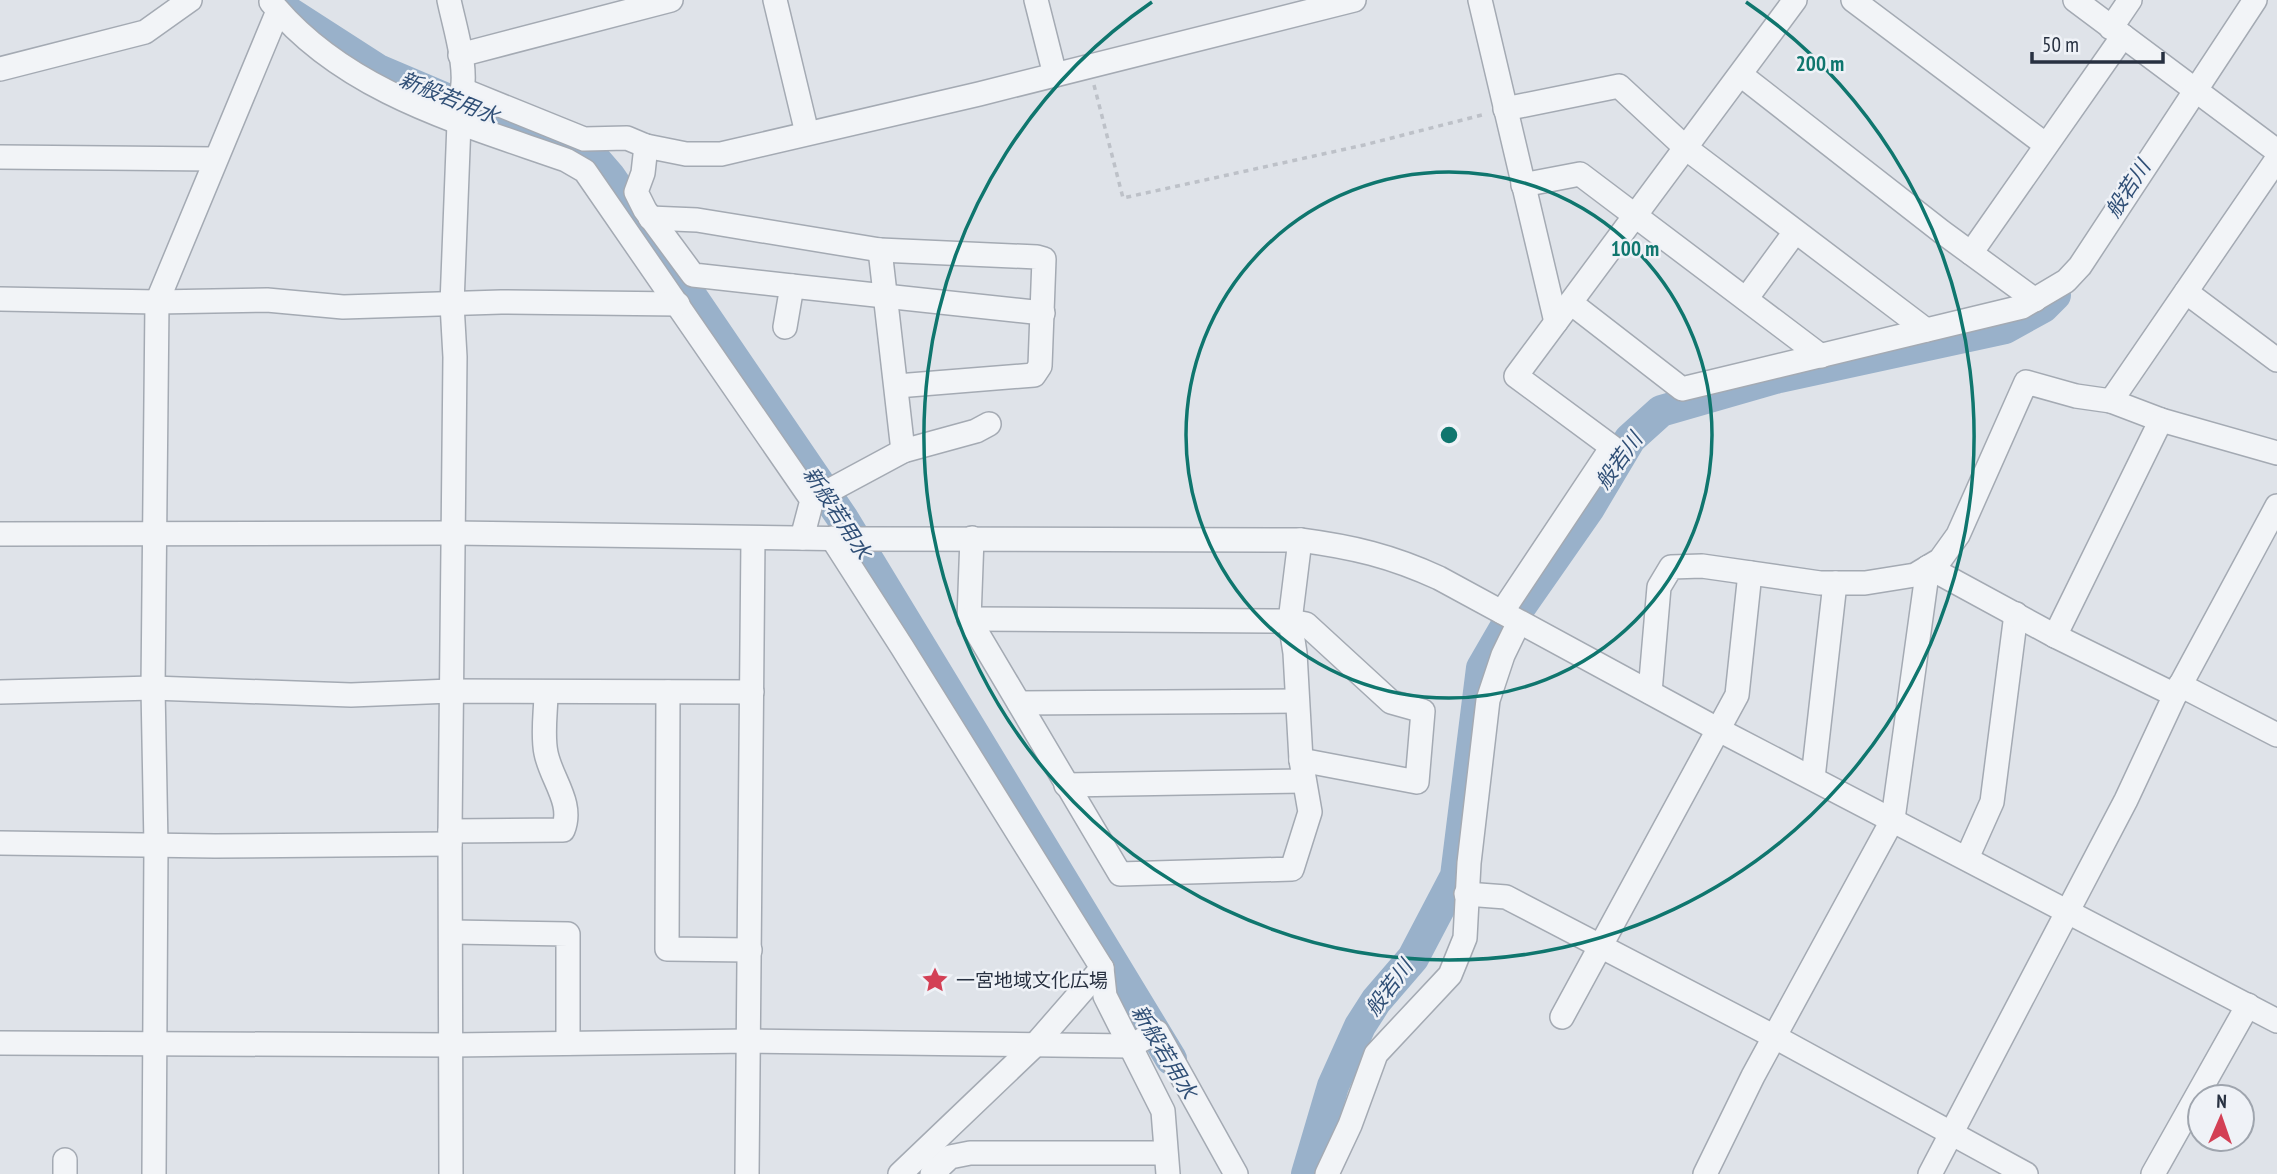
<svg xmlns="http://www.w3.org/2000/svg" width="2277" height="1174" font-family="'PT Sans Narrow','Noto Sans JP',sans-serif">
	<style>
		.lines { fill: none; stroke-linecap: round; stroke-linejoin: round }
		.river { stroke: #99b1ca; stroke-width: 32 }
		.minor-casing { stroke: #a4aab3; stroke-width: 26 }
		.path { stroke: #bdc1c8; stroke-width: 3.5; stroke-dasharray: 5 5; stroke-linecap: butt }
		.minor { stroke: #f2f4f7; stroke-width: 23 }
		.ring { fill: none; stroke: #0f766e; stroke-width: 3.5 }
		.labels { text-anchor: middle; stroke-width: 5; stroke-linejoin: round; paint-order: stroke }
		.poi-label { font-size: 19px; fill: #283141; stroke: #eff2f7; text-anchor: start }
		.water-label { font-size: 21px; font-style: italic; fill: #304f76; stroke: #eff2f7 }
		.centre { fill: #0f766e; stroke: #eff2f7; stroke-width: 3.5 }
		.ring-label { font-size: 21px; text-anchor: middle; font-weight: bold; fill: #0f766e; stroke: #eff2f7; stroke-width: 5; stroke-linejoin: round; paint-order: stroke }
	</style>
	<rect width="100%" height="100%" fill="#dfe3e9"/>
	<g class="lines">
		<!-- river -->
		<g class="river">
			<path d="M288,12L378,70L477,112L591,155L610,177L843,519L1171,1059"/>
			<path d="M1307,1174L1333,1086L1360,1026L1376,1001L1413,958L1456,876L1482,668L1504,630L1589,508L1630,439L1661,411L1779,377L2005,328L2043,307L2055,295"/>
		</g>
		<!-- minor casing -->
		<g class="minor-casing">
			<g id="minor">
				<path d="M449,0C454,25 470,74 460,97L452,304L455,357L450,831L451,1174"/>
				<path d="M775,0L807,133"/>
				<path d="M1036,0L1055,75"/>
				<path d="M1480,0L1556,322"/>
				<path d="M1853,0L2046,145"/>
				<path d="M2075,0L2277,151"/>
				<path d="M271,2C344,92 461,123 566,160L585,171L812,500L802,538"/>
				<path d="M2111,28L2130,0"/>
				<path d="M460,55L671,0"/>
				<path d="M0,69L145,32L190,0"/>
				<path d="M1741,75L1942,232L2035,300"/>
				<path d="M463,90L584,139L627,138L646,146"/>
				<path d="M1505,109L1619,86L1687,149L1926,330"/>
				<path d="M0,157L214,159"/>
				<path d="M1523,185L1580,174L1821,356"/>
				<path d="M650,218L697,220L880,250L1037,257L1044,259L1040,366L1034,375L897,386"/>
				<path d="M880,250L903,451"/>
				<path d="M1971,253L2123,36"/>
				<path d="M792,286L1043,313"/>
				<path d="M2186,292L2277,360"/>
				<path d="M0,299L157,302L267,300L343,307L501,302L678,304"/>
				<path d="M1746,299L1795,232"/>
				<path d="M1571,303L1682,389L2022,307L2066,281L2080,266L2255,0"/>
				<path d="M785,327L792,286L693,275L645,210L636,192L643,173L646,146L686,154H721L979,94L1354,0"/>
				<path d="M2111,401L2161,420L2277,453"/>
				<path d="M812,500L903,451L976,431L989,424"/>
				<path d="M0,534L453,533L862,539L1300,540C1353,547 1391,556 1439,578L1719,730L2277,1021"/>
				<path d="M832,538L902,647L1102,968L1105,996L1163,1111L1168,1174"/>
				<path d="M972,538L969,619L1120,874L1292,869L1310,812L1301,760L1295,653L1290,621L1300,540"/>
				<path d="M1502,612L1612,447L1516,376L1795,0"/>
				<path d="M969,619L1290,621L1306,624L1391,702L1423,711L1417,782L1301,760"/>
				<path d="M2055,636L2161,420"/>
				<path d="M2180,685L2277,735"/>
				<path d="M0,692L153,688L351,695L451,691L752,692"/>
				<path d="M668,692L667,949L750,950"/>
				<path d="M1650,692L1659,587L1671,567L1702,566L1820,583H1865L1915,575L1940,560L1958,535L2026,382L2076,396L2111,401L2277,159"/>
				<path d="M1019,703L1296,701"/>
				<path d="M1813,778L1835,583"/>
				<path d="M1066,785L1304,781"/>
				<path d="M450,831L563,830C574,803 551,779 546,753C542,734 546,711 546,692"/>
				<path d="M0,843L215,846L450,844"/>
				<path d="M1967,858L1992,802L2016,614"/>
				<path d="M1466,894L1506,897L1775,1037L2026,1174"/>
				<path d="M453,932L568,934V1043"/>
				<path d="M1562,1017L1737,695L1750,573"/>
				<path d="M0,1043L453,1045L749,1041L1130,1046L1157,1032L1236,1174"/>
				<path d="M65,1160V1174"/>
				<path d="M154,1174L156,845L153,688L157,302L278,11"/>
				<path d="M747,1174L753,538"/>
				<path d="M900,1174L1034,1046L1102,968"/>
				<path d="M932,1174L950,1157L970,1153H1165"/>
				<path d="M1327,1174L1350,1125L1376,1054L1450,975L1465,938L1469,863L1488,700L1503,655L1519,622"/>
				<path d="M1705,1174L1753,1076L1893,819L1928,567L2055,636L2175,695"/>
				<path d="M1930,1174L2126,800L2175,695L2277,506"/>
				<path d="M2153,1174L2248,1005"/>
			</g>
		</g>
		<!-- path -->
		<path class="path" d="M1094,85L1123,198L1364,145L1486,114"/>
		<!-- minor -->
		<use href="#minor" class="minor"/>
	</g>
	<!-- distance rings -->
	<g class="ring">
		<circle cx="1449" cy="435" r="263"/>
		<path d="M1746 2A525 525 0 1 1 1152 2"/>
	</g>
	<!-- icons -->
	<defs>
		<g id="sight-bare" transform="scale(2.1)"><path d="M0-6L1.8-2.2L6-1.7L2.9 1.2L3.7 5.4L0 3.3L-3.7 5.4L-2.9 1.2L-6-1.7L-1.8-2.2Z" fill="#d34055" stroke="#eff2f7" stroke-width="2.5" paint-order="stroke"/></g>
	</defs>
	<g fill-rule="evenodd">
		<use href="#sight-bare" x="935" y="980"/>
	</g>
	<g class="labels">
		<!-- poi labels -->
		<g class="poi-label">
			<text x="956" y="987">一宮地域文化広場</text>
		</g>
		<!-- water labels -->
		<g class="water-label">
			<text transform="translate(449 98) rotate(22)" y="7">新般若用水</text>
			<text transform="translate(2128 189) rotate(-57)" y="7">般若川</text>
			<text transform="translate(1619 461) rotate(-54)" y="7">般若川</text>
			<text transform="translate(837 513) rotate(57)" y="7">新般若用水</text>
			<text transform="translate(1389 988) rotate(-53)" y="7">般若川</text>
			<text transform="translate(1164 1052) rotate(59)" y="7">新般若用水</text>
		</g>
	</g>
	<circle cx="1449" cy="435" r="10" class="centre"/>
	<g class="ring-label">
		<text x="1820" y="71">200 m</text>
		<text x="1635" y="256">100 m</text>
	</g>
	<!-- north arrow -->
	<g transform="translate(2221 1118) rotate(2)"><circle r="33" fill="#eff2f7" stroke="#9fa5ae" stroke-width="2"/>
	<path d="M0-5L12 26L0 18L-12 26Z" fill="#d34055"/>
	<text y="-10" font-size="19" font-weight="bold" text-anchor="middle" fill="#283141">N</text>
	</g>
	<!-- scale -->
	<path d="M2032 52v10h131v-10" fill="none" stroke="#283141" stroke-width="3.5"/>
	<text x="2042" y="52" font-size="21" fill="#283141" stroke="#eff2f7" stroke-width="5" paint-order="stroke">50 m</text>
</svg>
